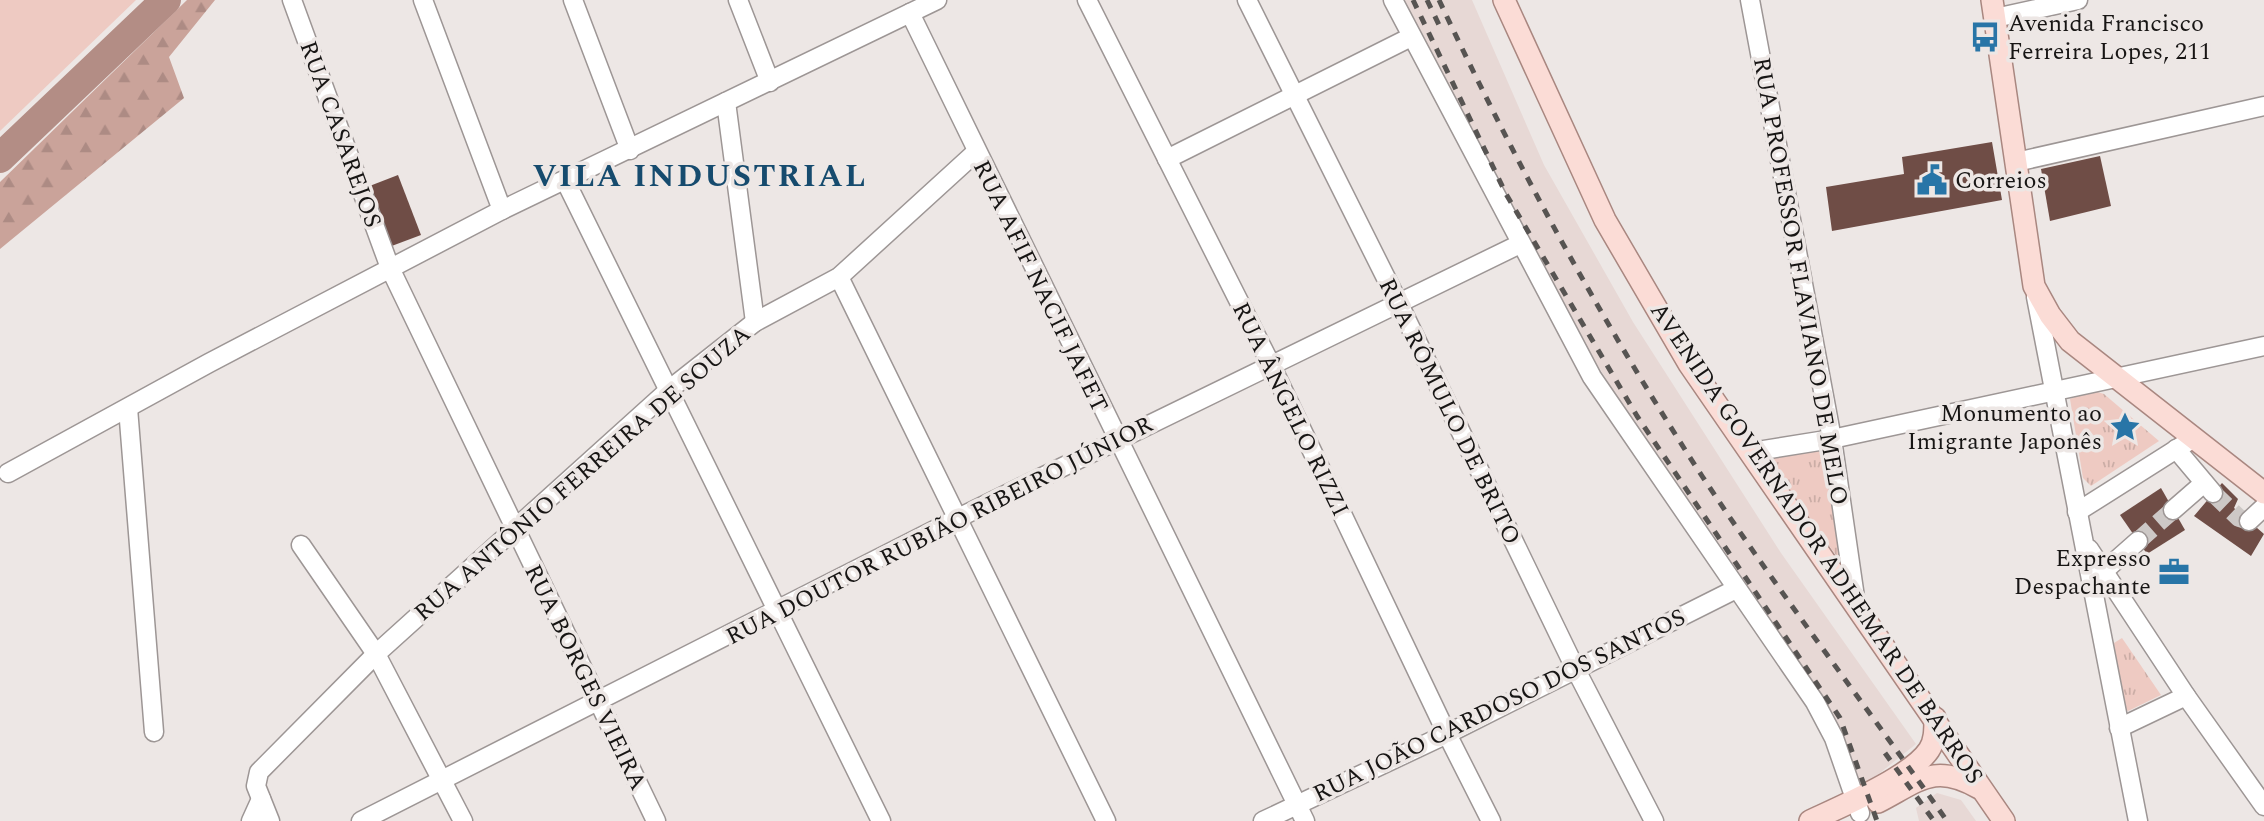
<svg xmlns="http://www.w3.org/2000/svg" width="2264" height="821" font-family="Spectral,serif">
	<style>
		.built { fill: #e7d8d5 }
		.grass { fill: #eecac2 }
		.forest { fill: url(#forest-firs) }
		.park { fill: url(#park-tufts) }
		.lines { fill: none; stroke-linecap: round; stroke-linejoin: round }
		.river { stroke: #b38d85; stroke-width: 30 }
		.building { fill: #6f4d46 }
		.minor-tunnel { stroke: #cdc8c6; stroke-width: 18; stroke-dasharray: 18 9; stroke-linecap: butt }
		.minor-casing { stroke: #9d9695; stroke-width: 21 }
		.major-casing { stroke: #a98780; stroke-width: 24 }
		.minor { stroke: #fff; stroke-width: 18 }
		.major { stroke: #fbdcd6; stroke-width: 21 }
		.rail { stroke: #575452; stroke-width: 5; stroke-dasharray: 9 9; stroke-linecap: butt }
		.labels { text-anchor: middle; stroke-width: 7; stroke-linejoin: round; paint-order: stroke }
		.poi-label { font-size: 24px; fill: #171514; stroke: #ede7e5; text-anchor: start }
		.street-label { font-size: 24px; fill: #171514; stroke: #ede7e5 }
		.district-label { font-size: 32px; font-weight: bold; letter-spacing: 2px; fill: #164b6e; stroke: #ede7e5 }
	</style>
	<defs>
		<pattern id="forest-firs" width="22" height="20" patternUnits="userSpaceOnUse" patternTransform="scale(1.75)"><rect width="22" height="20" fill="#caa39a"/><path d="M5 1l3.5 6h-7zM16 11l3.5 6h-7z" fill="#ad8b84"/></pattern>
		<pattern id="park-tufts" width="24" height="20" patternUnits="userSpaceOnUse" patternTransform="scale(1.75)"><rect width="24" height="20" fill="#eecac2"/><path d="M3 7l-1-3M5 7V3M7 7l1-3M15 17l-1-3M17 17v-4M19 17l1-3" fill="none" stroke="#cbada6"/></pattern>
	</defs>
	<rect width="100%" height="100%" fill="#ede7e5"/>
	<!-- built -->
	<g class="built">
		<path d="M1402,0H1472L1544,165L1633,322L1781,553L1916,744L1861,788L1836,722L1641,436L1592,356L1507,207Z"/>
		<path d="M1937,793L1961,800L1976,821H1919L1916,808Z"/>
	</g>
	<!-- grass -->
	<path class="grass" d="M0,0H136L0,131Z"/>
	<!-- forest -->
	<path class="forest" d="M187,0H215L169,57L184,98L0,249V182Z"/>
	<!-- park -->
	<g class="park">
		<path d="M2091,390L2104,394L2159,441L2091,486L2083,478L2070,399Z"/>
		<path d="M1828,448L1840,561L1768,459Z"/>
		<path d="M2122,638L2161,695L2128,711L2120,705L2114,643Z"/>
	</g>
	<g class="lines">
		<!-- river -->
		<path class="river" d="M0,158L166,0"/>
	</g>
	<!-- building -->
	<g class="building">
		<path d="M1992,142L2002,200L1832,231L1826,187L1904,174L1902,157Z"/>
		<path d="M2100,156L2111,206L2050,221L2041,169Z"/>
		<path d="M398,175L421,235L389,247L367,187Z"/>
		<path d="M2222,483L2238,499L2234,508L2264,534L2251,556L2194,516Z"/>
		<path d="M2161,488L2185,530L2147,554L2120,515Z"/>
	</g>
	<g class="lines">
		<!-- minor-tunnel -->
		<g class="minor-tunnel">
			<path d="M2213,493L2239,518L2249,521"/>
			<path d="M2138,541L2173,510"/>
		</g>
		<!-- minor casing -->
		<g class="minor-casing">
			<g id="minor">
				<path d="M292,0L390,268L656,821"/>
				<path d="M423,0L502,210"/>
				<path d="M573,0L630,150"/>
				<path d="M738,0L770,82"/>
				<path d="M1087,0L1271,365L1447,734L1491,821"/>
				<path d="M1247,0L1398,302L1575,668L1654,821"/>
				<path d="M1393,0L1592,377L1815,702L1834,738L1860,813"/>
				<path d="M1750,0L1832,439L1856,604"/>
				<path d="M910,13L1305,821"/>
				<path d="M1995,18L2078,0"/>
				<path d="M726,102L755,322"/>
				<path d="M1167,159L1411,37"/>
				<path d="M2016,162L2264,106"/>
				<path d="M565,180L881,821"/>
				<path d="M839,277L1106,821"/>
				<path d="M2036,297L2138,821"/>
				<path d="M128,408L154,732"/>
				<path d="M2176,449L2213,493"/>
				<path d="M1751,452L1832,439L2264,346"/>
				<path d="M8,473L209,363L502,210L937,0"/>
				<path d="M2173,510L2204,483"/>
				<path d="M2077,512L2194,438"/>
				<path d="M2249,521L2264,507"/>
				<path d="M301,545L376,654L463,821"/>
				<path d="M2089,549L2186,696L2264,806"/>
				<path d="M2094,575L2104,571L2138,541"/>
				<path d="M2119,728L2186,696"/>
				<path d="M251,821L261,799"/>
				<path d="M270,821L256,786L259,772L376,654L670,389L755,322L839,277L975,153"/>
				<path d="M361,821L956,519L1520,244"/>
				<path d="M1263,821L1447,734L1736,589"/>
			</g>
		</g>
		<!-- major casing -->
		<g class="major-casing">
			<g id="major">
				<path d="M1504,0L1605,220L1689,364L2004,821"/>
				<path d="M1992,0L2034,286L2050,315L2070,341L2264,493"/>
				<path d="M1878,802C1919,781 1934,762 1979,788"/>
				<path d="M1810,821C1840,807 1911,777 1929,750C1935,741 1935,730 1935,718"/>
			</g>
		</g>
		<!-- minor -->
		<use href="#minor" class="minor"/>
		<!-- major -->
		<use href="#major" class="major"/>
		<!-- rail -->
		<g class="rail">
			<path d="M1413,0L1506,194L1637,416L1840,718L1877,821"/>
			<path d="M1427,0L1441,29"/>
			<path d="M1439,0C1516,164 1603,324 1702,476C1780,594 1866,706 1947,821"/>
			<path d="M1885,753L1934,821"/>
		</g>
	</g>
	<!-- icons -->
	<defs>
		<g id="bus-bare" transform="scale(2.415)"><path d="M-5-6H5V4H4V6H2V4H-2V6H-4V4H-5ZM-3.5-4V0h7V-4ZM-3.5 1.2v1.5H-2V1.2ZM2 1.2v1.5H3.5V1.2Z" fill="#2875a7" stroke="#ede7e5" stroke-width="2.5" paint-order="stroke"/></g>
		<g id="civic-bare" transform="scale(2.415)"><path d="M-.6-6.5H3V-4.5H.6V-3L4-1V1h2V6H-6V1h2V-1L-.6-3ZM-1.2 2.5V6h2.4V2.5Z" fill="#2875a7" stroke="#ede7e5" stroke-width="2.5" paint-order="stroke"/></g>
		<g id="sight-bare" transform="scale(2.415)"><path d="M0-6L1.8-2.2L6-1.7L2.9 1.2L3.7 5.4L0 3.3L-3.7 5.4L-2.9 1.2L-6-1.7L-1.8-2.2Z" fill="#2875a7" stroke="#ede7e5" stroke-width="2.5" paint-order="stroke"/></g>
		<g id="office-bare" transform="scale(2.415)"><path d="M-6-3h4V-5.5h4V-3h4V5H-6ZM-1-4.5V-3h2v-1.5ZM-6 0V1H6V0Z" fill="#2875a7" stroke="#ede7e5" stroke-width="2.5" paint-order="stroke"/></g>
	</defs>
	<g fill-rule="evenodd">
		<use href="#bus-bare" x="1985" y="37"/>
		<use href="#civic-bare" x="1932" y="180"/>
		<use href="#sight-bare" x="2125" y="427"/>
		<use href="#office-bare" x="2174" y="572"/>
	</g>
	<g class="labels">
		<!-- poi labels -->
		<g class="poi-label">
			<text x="2008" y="31">Avenida Francisco<tspan x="2008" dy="28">Ferreira Lopes, 211</tspan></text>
			<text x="1955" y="188">Correios</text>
			<text x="2102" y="421" text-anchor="end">Monumento ao<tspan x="2102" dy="28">Imigrante Japonês</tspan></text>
			<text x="2151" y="566" text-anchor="end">Expresso<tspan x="2151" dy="28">Despachante</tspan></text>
		</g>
		<!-- street labels -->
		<g class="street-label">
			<text transform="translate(341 134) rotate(70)" y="8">RUA CASAREJOS</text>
			<text transform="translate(1801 281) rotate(80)" y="8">RUA PROFESSOR FLAVIANO DE MELO</text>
			<text transform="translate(1041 286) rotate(64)" y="8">RUA AFIF NACIF JAFET</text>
			<text transform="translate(1291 409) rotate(64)" y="8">RUA ÂNGELO RIZZI</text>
			<text transform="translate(1450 411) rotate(64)" y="8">RUA RÔMULO DE BRITO</text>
			<text transform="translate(582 473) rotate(-41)" y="8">RUA ANTÔNIO FERREIRA DE SOUZA</text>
			<text transform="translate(939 530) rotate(-27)" y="8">RUA DOUTOR RUBIÃO RIBEIRO JÚNIOR</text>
			<text transform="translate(1817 543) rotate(56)" y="8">AVENIDA GOVERNADOR ADHEMAR DE BARROS</text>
			<text transform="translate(586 677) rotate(64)" y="8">RUA BORGES VIEIRA</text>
			<text transform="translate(1499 705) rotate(-26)" y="8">RUA JOÃO CARDOSO DOS SANTOS</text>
		</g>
		<!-- district labels -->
		<g class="district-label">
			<text x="700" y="186">VILA INDUSTRIAL</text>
		</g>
	</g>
</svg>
